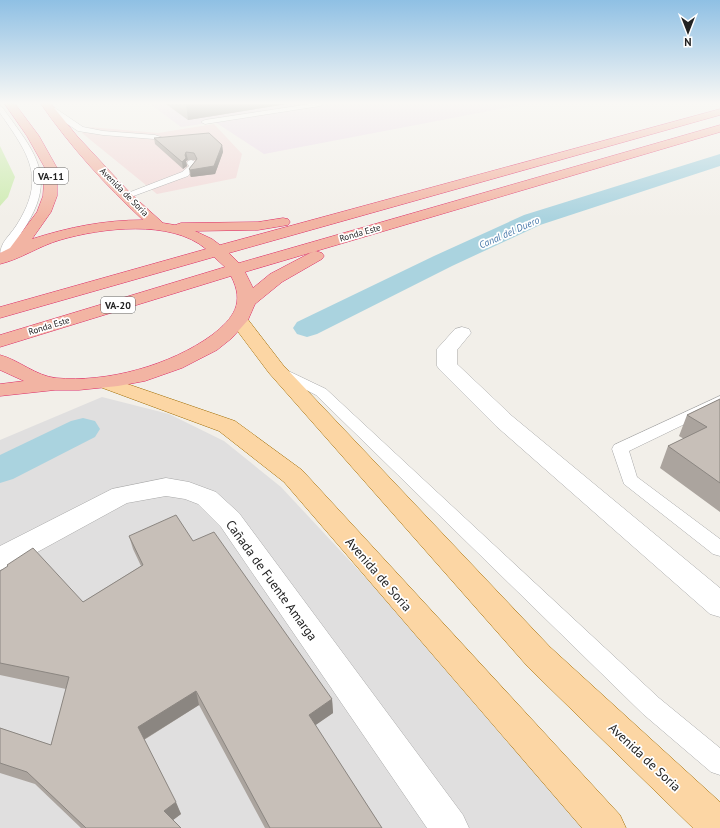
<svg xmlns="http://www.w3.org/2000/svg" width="720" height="828" font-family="'PT Sans',sans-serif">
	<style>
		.residential { fill: #e0dfdf }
		.commercial { fill: #f2dad9 }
		.industrial { fill: #ebdbe8 }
		.grass { fill: #cdebb0 }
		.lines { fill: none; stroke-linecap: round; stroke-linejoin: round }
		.canal { fill: #aad3df; fill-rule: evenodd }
		.service-casing { stroke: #a9a9a9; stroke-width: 1 }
		.minor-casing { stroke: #a9a9a9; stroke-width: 1 }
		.primary-casing { stroke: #a06b00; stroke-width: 1 }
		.trunk-casing { stroke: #dc2a67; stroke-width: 1 }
		.service { fill: #fff; fill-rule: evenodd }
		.minor { fill: #fff; fill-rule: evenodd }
		.primary { fill: #fcd6a4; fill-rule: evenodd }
		.trunk { fill: #f2b4a3; fill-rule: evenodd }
		.wall { fill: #aba49e }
		.shaded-wall { fill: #8b8681 }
		.building { fill: #c7bfb8; stroke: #8b8681 }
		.labels { text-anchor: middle; stroke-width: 3.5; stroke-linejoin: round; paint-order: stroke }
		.far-street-label { font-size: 9px; fill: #222; stroke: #fff }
		.shield { fill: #fff; stroke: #646464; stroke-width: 1 }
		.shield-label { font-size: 10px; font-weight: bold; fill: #222 }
		.far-water-label { font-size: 10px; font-style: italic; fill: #4a7aab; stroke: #fff }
		.near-street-label { font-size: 13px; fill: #222; stroke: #fff }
	</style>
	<rect width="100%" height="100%" fill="#f2efe9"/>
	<!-- residential -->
	<path class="residential" d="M102,397L169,414L224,441L281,487L599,828H0V440Z"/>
	<!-- commercial -->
	<path class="commercial" d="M214,124L242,154L236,178L157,194L82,133L89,127L158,133Z"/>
	<!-- industrial -->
	<path class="industrial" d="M150,104H526L264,154L215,122L181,127Z"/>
	<!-- grass -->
	<path class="grass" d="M0,146L15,177L8,197L0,206Z"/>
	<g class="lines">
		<!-- canal -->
		<g class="canal">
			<path d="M720,154V166L540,225L452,266L317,334L307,337L297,334L293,328L297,322L434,256L524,215Z"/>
			<path d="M83,418L95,421L100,429L95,437L13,479L0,483V455L71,421Z"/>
		</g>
		<!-- service casing -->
		<g class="service-casing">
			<g id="service">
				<path d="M310,104H323L320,106L205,124L201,122L205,120Z"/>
				<path d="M0,106L2,107C36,154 59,177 22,232C17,240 9,255 0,257C0,242 8,238 16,226C47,178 29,155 0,113Z"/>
				<path d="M49,108H55L83,127L103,131L155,135L172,141L168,143L154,139L103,135L78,131L49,112Z"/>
				<path d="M191,160L194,161L197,166L188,176L128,198L125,199L120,196L182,172L189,166L187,163L188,161Z"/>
				<path d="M278,366L326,389L659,698L720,748V775L711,772L643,714L316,395L273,373L271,370L273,367Z"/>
				<path d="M720,396V407L629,451L637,477L720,539V556L713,554L624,484L612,449L614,445Z"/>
			</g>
		</g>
		<!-- minor casing -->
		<g class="minor-casing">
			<g id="minor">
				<path d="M462,327L469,329L471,333L457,350V364L512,416L720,588V617L710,614L496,426L440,370L437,366V349L455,329Z"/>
				<path d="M166,478L189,482L216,492L239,513L463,815L469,828H427L221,527L198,504L185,499L166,496L127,503L10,567L0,570V546L112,489Z"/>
			</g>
		</g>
		<!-- primary casing -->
		<g class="primary-casing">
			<g id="primary">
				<path d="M239,315L246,317L283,365L550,647L720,802V828H693L528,667L269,373L230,321L232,317Z"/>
				<path d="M107,377L235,421L302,470L620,815L626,828H582L284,482L219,431L100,387L97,383L100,379Z"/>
			</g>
		</g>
		<!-- trunk casing -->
		<g class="trunk-casing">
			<path id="trunk" d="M5,104H15L39,136L57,168V196L51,212L32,239C69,227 105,220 143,220C106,186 70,146 41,104H51L77,136L130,193L163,223L175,225L181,223L258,222L283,218L288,219L290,222L288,225L258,230L195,231L212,239L220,245L720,109V115L229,253L239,263L720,125V132L245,272L253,288L270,274L310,253L316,251L322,253L324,256L322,259L282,282L255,304L248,320L232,338L217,350L182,368L145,381L118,386L79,390H55L0,396V384L24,381L0,370V355C19,360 36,376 56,378C107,383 171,365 212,335C234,318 245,303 231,276L0,347V335L225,267L214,257L0,318V307L206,249C171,219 101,228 60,240C39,246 21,259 0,264V253L10,248L37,212L43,196L45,168L27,136Z"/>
		</g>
		<!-- service -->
		<use href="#service" class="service"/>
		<!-- minor -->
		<use href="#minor" class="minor"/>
		<!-- primary -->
		<use href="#primary" class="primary"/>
		<!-- trunk -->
		<use href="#trunk" class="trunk"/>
	</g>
	<!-- wall -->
	<g class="wall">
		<path d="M166,104H287L188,120Z"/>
		<path d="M154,138L222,145L223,152L215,174L191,177L190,176L189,169L196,161L195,160H188L186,161L187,166L183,169L155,144Z"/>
		<path d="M720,399V512L660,468L668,446L684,439L679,436L687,415Z"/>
		<path d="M129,536L193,541L332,699L333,713L315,725L382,828H265L199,705L144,740L181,814L173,820L181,828H81L35,784L0,773V728L51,745L66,689L0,675V571L8,567L7,565L83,602L141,566L133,549Z"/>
	</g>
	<!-- shaded-wall -->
	<g class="shaded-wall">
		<path d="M186,104H287L188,120Z"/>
		<path d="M222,145L223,152L215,174L191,177L190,170Z"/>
		<path d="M186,152L188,160L186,161L187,166L183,169L182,162Z"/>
		<path d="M196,691L199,705L143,740L138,727Z"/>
		<path d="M332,699L333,713L310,729L309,715Z"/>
		<path d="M176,802L181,814L169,823L164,811Z"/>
	</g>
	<!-- building -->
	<g class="building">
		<path d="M209,133L222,145L214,166L190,170L189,169L197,159L194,153L186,152L185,155L186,158L182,162L154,138Z"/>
		<path d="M720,399V483L668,446L707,427L687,415Z"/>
		<path d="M176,515L193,541L214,532L332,699L309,715L382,828H270L196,691L138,727L176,802L164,811L181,828H86L27,772L0,763V728L51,745L69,677L0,663V571L8,566L7,565L33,548L83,602L143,565L129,536Z"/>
	</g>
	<!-- sky -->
	<linearGradient id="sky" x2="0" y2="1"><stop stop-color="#8fc0e4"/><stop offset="0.47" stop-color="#f9f8f5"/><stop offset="1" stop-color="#f9f8f5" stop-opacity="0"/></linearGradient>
	<rect width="720" height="219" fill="url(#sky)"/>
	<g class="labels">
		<!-- far-street labels -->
		<g class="far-street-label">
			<text transform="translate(124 192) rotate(45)" y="3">Avenida de Soria</text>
			<text transform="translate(360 233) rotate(-16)" y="3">Ronda Este</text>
			<text transform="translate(49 326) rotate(-17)" y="3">Ronda Este</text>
		</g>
		<!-- shield labels -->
		<g class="shield">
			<rect x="34" y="168" width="34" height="16" rx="3"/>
			<rect x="101" y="297" width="34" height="16" rx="3"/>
		</g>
		<g class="shield-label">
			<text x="51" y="180">VA-11</text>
			<text x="118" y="309">VA-20</text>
		</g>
		<!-- far-water labels -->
		<g class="far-water-label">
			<text transform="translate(509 232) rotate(-24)" y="4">Canal del Duero</text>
		</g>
		<!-- near-street labels -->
		<g class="near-street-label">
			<text transform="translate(379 574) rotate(49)" y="5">Avenida de Soria</text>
			<text transform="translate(272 580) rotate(54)" y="5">Cañada de Fuente Amarga</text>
			<text transform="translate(645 757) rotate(43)" y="5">Avenida de Soria</text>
		</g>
	</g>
	<!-- north arrow -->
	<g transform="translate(688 32) rotate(180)" stroke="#ffffff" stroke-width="3" paint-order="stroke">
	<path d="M0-3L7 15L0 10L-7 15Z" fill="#222222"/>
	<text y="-6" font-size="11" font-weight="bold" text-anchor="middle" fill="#222222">N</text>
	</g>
</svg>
